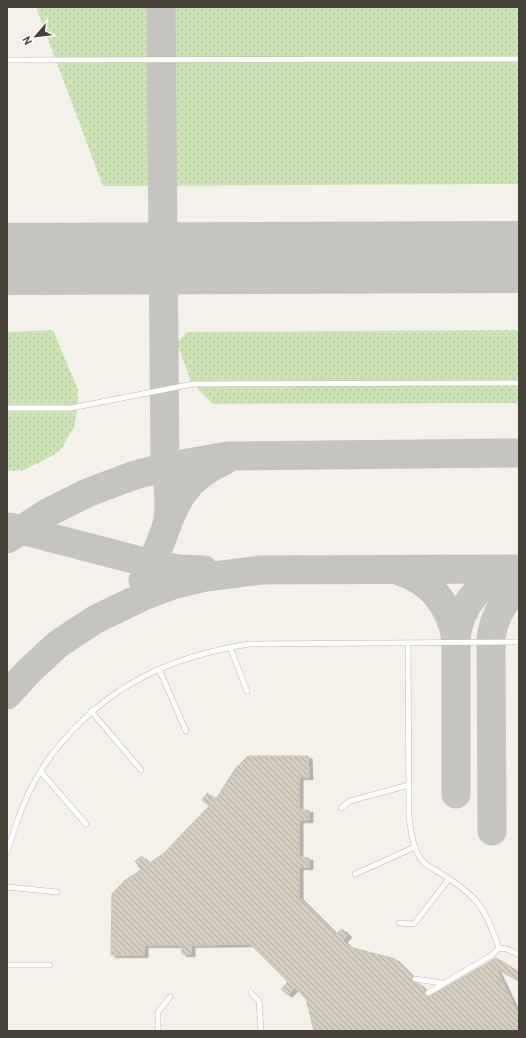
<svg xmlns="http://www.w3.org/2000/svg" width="526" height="1038" font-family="Overpass,sans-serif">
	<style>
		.grass { fill: url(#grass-dots) }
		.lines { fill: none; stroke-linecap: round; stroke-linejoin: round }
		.taxiway { stroke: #c5c4c0; stroke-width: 29 }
		.runway { stroke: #c5c4c0; stroke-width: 72 }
		.building { fill: url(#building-back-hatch); stroke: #cec5b4; filter: url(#shadow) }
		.lane-casing { stroke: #beb9ad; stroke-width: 6 }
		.lane { stroke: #fff; stroke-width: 5 }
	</style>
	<defs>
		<pattern id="grass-dots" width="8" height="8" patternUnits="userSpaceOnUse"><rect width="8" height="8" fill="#cce3b6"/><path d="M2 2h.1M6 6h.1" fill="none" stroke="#b1c49d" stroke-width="1.8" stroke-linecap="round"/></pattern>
		<pattern id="building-back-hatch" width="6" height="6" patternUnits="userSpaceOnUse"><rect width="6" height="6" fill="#d4cdc0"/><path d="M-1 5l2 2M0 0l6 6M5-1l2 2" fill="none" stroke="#aea89d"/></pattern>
		<filter id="shadow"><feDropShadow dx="4" dy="2.5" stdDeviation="0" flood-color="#0004"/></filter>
	</defs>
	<rect width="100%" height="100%" fill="#f3f1ea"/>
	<!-- grass -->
	<g class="grass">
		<path d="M36,7H519V184L103,186Z"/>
		<path d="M53,330L78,390V406L74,427L62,448L52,456L24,470L7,471V332Z"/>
		<path d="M519,330V403L213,404L191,382L177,343L187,332Z"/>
	</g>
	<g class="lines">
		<!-- taxiway -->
		<g class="taxiway">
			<path d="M161,7L165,467C169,485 170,501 168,519"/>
			<path d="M10,527L152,564L178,569L204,570"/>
			<path d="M7,539L49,512L87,493L132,476L165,467L228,456L519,453"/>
			<path d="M399,571C431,580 451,607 456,639"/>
			<path d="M143,580C172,533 164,487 224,461"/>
			<path d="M7,695L29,671L58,644L96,619L146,595L173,585L206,577L261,570L519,569"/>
			<path d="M456,794V639C459,606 481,579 514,571"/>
			<path d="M492,831L491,638C494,616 504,600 519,585"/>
		</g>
		<!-- runway -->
		<path class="runway" d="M7,259L519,257"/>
	</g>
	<!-- building -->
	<path class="building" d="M248,756H308L309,777H299V810H309V820H299V857L309,858V867H299V897L336,934L342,929L348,935L343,940L350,947L395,959L412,976L411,979L412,982L419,984L425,990L424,993L426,997L430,996L496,958L519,972V981L496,968L517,1012H519V1031H314L306,999L295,988L288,995L281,989L288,982L250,944L191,945V954H182V945H144V955H111L112,894L125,880L141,870L135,861L142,856L148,864L164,853L209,806L202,800L207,793L216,799L235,769Z"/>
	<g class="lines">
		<!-- lane casing -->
		<g class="lane-casing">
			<g id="lane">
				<path d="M7,60L519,59"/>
				<path d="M7,408H71L193,384L519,383"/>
				<path d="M408,643L409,816C411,833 413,851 424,863C441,874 462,885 475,900C487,913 493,932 499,948"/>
				<path d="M230,647L247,691"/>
				<path d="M159,669L186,731"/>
				<path d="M91,711L141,770"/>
				<path d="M41,772L86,824"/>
				<path d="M341,808L350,801L409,785"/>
				<path d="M7,852C15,827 23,802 36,779C47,759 61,742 77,726C125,677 182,655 249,644L519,642"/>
				<path d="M355,874L415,847"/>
				<path d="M7,887L57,892"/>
				<path d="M399,923L414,924L449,879"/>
				<path d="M499,948L507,949L519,955"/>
				<path d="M7,965H50"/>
				<path d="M415,979L442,983"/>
				<path d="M251,993L259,1001L261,1031"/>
				<path d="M428,993L492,955L499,948"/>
				<path d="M158,1031V1012L170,997"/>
			</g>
		</g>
		<!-- lane -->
		<use href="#lane" class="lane"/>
	</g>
	<!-- border -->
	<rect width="526" height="1038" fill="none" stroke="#464238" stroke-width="16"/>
	<!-- north arrow -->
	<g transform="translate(36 36) rotate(242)" stroke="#ffffff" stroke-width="3" paint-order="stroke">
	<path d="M0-3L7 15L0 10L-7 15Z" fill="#464238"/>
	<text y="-6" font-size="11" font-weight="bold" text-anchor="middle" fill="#464238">N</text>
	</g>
</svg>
